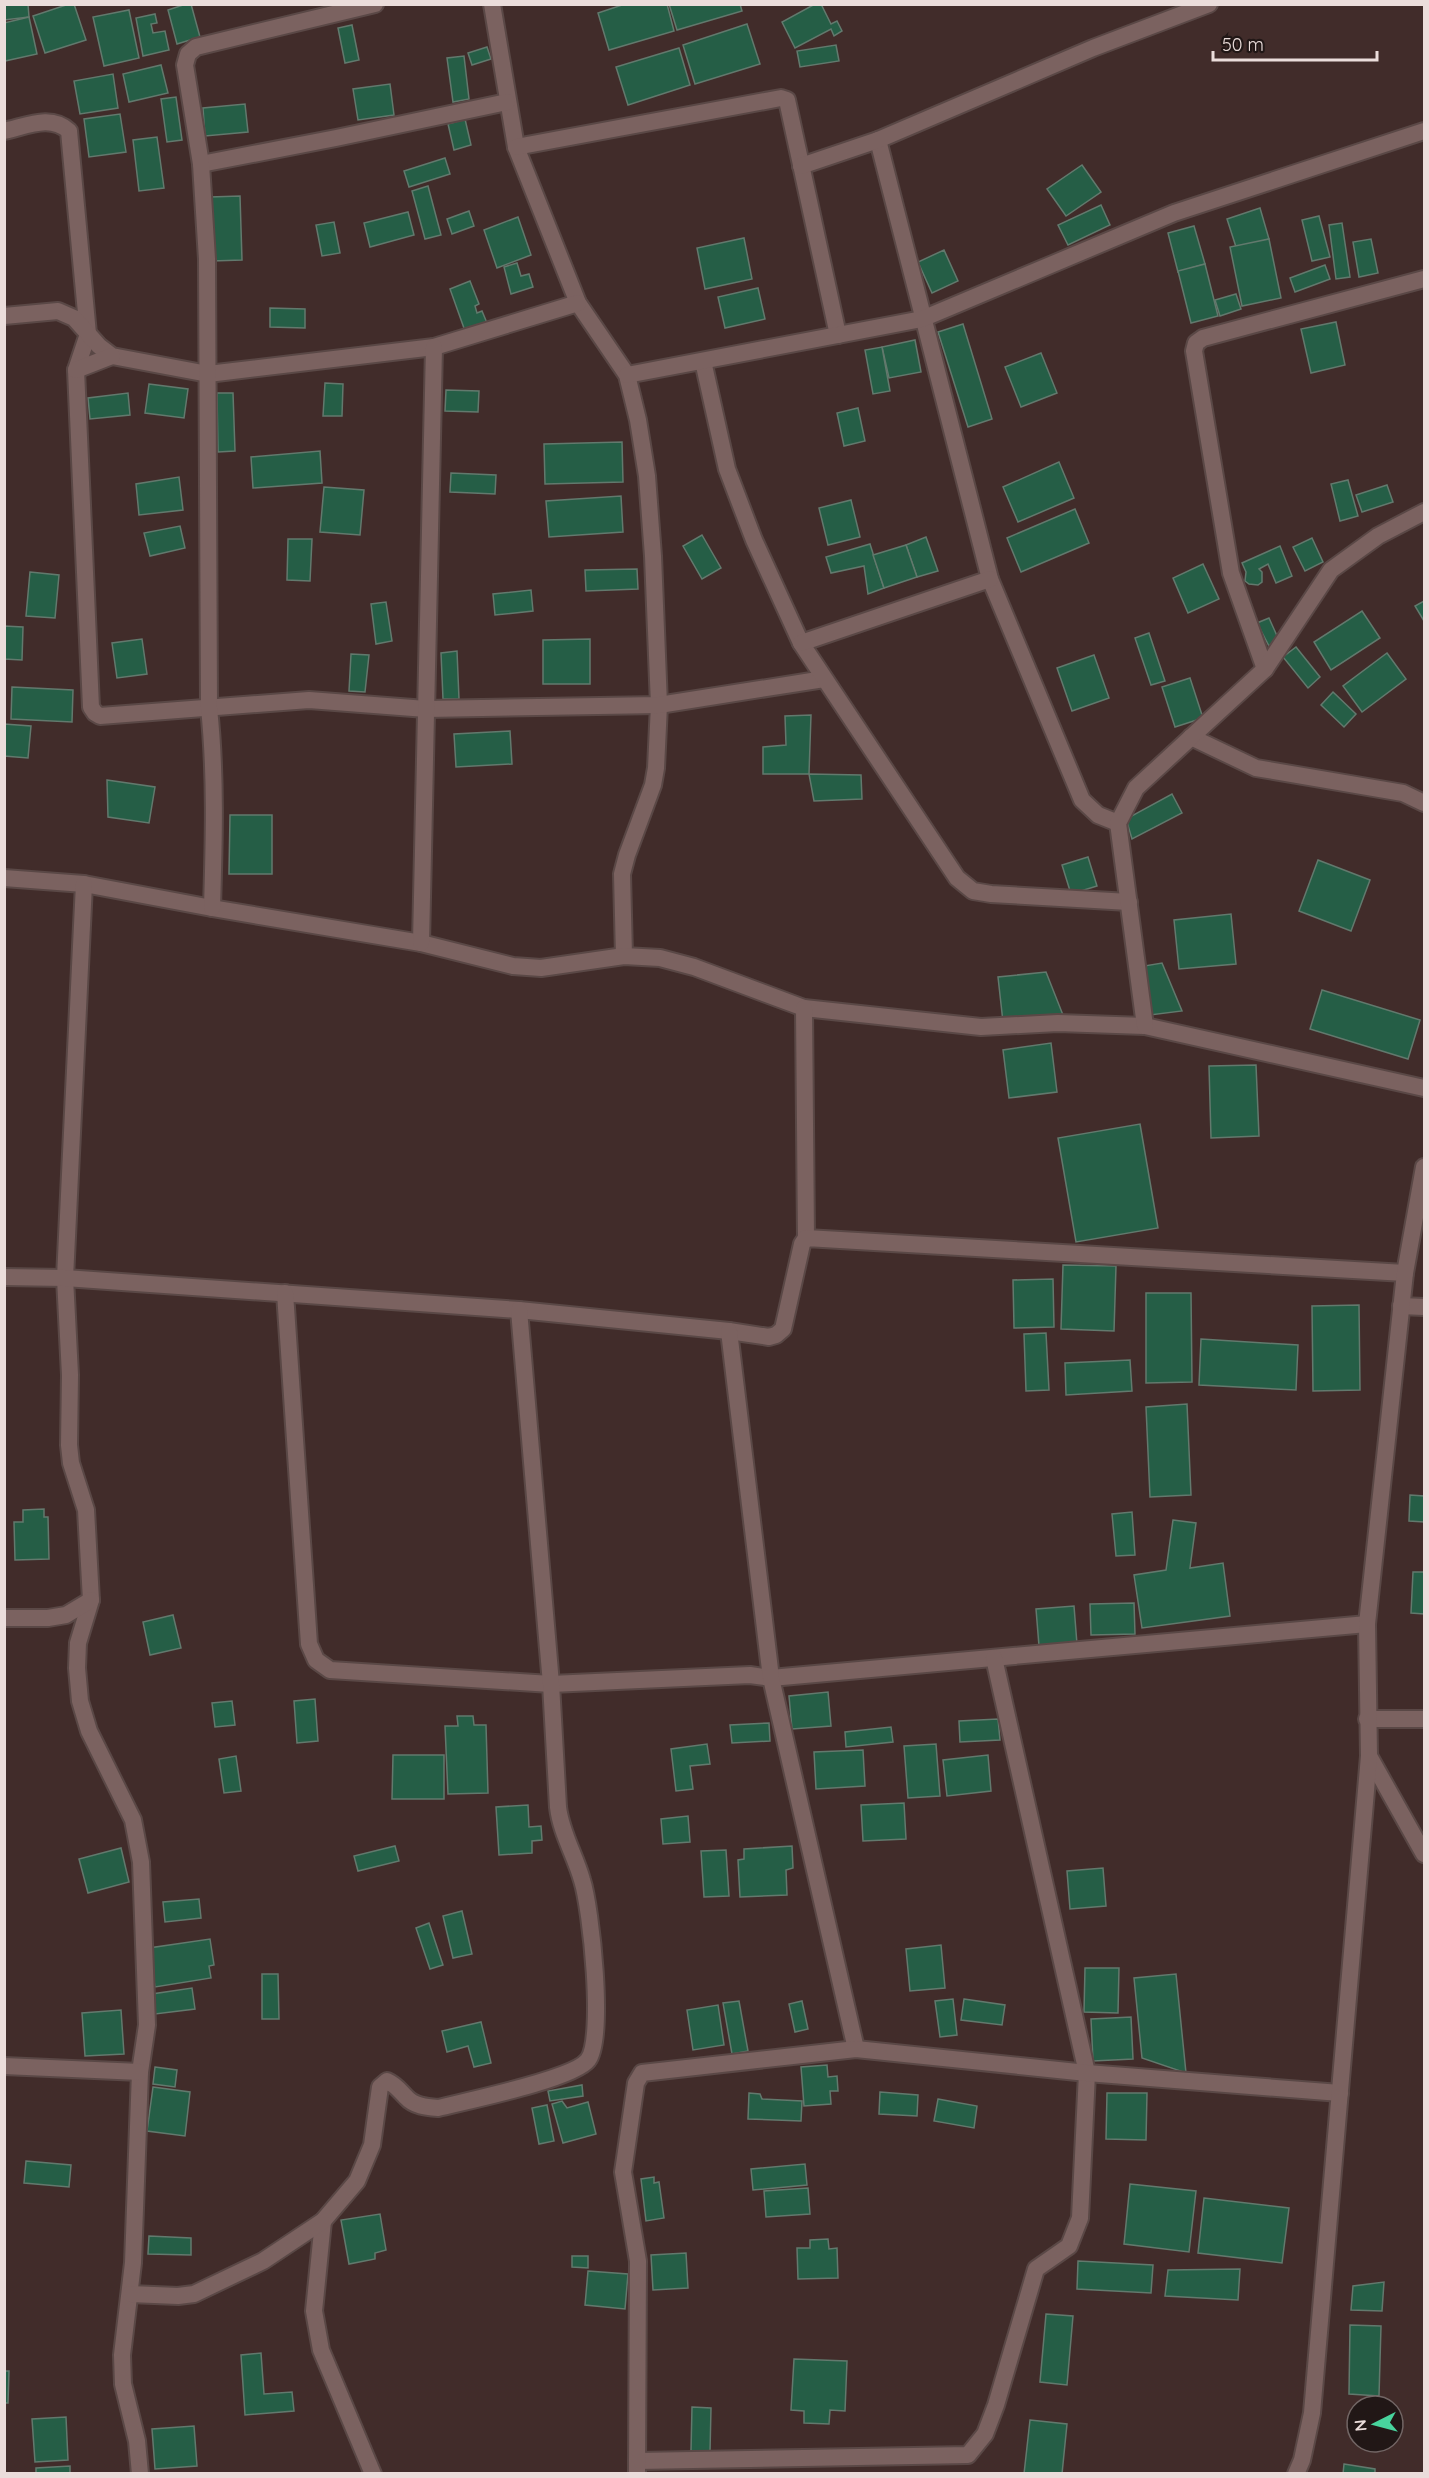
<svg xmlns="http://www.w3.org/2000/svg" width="1429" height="2478" font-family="Quicksand,sans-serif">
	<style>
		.building { fill: #255e46; stroke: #62796d; stroke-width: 1.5 }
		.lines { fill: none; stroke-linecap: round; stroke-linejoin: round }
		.minor-casing { stroke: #5a4846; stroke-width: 20 }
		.tertiary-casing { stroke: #5a4846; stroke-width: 20 }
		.minor { stroke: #7b6260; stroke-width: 16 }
		.tertiary { stroke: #7b6260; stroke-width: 16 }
	</style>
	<rect width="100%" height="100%" fill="#412c2a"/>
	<!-- building -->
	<g class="building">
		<path d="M4,4H28L29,17L4,20Z"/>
		<path d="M69,4H74L86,40L45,53L33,16Z"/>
		<path d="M186,4H191L200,37L177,44L168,10Z"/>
		<path d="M625,4H667L674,31L609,50L598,13Z"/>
		<path d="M669,4H740L742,11L677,30Z"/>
		<path d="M815,4H821L831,24L837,21L842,31L834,36L831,29L795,48L782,22Z"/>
		<path d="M129,10L139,58L104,66L93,17Z"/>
		<path d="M155,14L157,23L151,24L153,33L165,31L169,50L143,56L136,18Z"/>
		<path d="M29,17L37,54L5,61L4,23Z"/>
		<path d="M747,24L760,64L695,84L683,45Z"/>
		<path d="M352,25L359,60L345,63L338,28Z"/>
		<path d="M836,45L839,61L800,67L797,51Z"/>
		<path d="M487,47L491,59L472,65L468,53Z"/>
		<path d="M679,48L690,85L628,105L616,67Z"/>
		<path d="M464,56L469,99L453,102L447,58Z"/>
		<path d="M161,65L168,93L129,102L123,74Z"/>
		<path d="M113,74L118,108L80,114L74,81Z"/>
		<path d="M390,84L394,115L358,120L353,89Z"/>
		<path d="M176,97L182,140L167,142L161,99Z"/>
		<path d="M245,104L248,132L205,136L203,108Z"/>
		<path d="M120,114L126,152L89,157L84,119Z"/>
		<path d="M465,119L471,145L454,150L448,124Z"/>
		<path d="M157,137L164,188L139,191L133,140Z"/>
		<path d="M445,158L450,174L409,187L404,171Z"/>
		<path d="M1082,165L1101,192L1066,216L1047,189Z"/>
		<path d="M428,186L441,235L425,239L412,191Z"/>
		<path d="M240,196L242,260L212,261L210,197Z"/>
		<path d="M1101,205L1110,225L1068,245L1058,225Z"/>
		<path d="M1260,208L1269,239L1237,250L1227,219Z"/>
		<path d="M469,211L474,226L452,234L447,219Z"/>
		<path d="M408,212L414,235L370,247L364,223Z"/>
		<path d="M1319,216L1330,257L1312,261L1302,220Z"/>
		<path d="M518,217L531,255L497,268L484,230Z"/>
		<path d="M334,222L340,253L322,256L316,225Z"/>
		<path d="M1342,223L1350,277L1336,279L1329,225Z"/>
		<path d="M1194,226L1205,264L1178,272L1168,233Z"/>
		<path d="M744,238L752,279L705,289L697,248Z"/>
		<path d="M1269,239L1281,298L1242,306L1230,247Z"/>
		<path d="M1371,239L1378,273L1359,277L1353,242Z"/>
		<path d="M944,250L958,281L932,293L918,262Z"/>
		<path d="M517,263L521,276L529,274L533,287L511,294L504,267Z"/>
		<path d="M1205,264L1218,316L1191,323L1178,271Z"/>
		<path d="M1325,265L1330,279L1295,292L1290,278Z"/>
		<path d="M470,281L479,304L475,306L477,313L482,311L487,323L465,331L450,289Z"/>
		<path d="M758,288L765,319L725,328L718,297Z"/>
		<path d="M1236,294L1241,309L1220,316L1215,300Z"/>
		<path d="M270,308L305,309V328L270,327Z"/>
		<path d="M1336,322L1345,365L1311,373L1301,329Z"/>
		<path d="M963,324L992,419L968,427L938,332Z"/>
		<path d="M915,340L921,372L889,378L882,347Z"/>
		<path d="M882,347L890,391L873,394L865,350Z"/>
		<path d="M1041,353L1057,393L1021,407L1005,367Z"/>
		<path d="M325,383L343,384L342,416H323Z"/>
		<path d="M149,384L188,389L184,418L145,413Z"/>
		<path d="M446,390L479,391L478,412L445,411Z"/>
		<path d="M128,393L130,415L90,419L88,398Z"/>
		<path d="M217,393H233L235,451L218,452Z"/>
		<path d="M858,408L865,441L844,446L837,413Z"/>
		<path d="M622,442L623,482L545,484L544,444Z"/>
		<path d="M320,451L322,483L253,488L251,457Z"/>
		<path d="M1059,462L1074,498L1018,522L1003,487Z"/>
		<path d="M451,473L496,475L495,494L450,492Z"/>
		<path d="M179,477L183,510L139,515L136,484Z"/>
		<path d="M1348,480L1358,516L1340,521L1331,484Z"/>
		<path d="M1387,485L1393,502L1362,512L1356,495Z"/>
		<path d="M324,487L364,490L360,535L320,532Z"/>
		<path d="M621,496L623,532L549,537L546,501Z"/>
		<path d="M851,500L860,537L828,545L819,508Z"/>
		<path d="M1075,509L1089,543L1021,572L1007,538Z"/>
		<path d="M180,526L185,548L150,556L144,533Z"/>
		<path d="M702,535L721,568L702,579L683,546Z"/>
		<path d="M926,537L938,571L917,577L906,545Z"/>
		<path d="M1312,538L1323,562L1305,571L1293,547Z"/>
		<path d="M288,539H312L310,581L287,580Z"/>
		<path d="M870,544L884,588L868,594L864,566L831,573L826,557Z"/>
		<path d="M906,545L917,577L884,588L873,555Z"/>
		<path d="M1280,546L1292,576L1276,583L1268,564L1259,569L1262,572V582L1258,585L1249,584L1245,581L1246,572L1242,563Z"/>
		<path d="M1203,564L1219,599L1188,613L1173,578Z"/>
		<path d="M637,569L638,589L586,591L585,570Z"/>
		<path d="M30,572L59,575L55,618L26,616Z"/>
		<path d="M531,590L533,611L495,615L493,594Z"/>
		<path d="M1424,601V621L1415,606Z"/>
		<path d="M386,602L392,641L376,644L371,604Z"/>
		<path d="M1362,611L1380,638L1331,670L1314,642Z"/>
		<path d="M1269,618L1278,638L1269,646L1257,623Z"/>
		<path d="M4,626L23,627L22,660L4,659Z"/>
		<path d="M1149,633L1165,681L1151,685L1135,638Z"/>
		<path d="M142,639L147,674L117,678L112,643Z"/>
		<path d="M590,639V684H543V640Z"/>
		<path d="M1296,647L1320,677L1308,688L1283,657Z"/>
		<path d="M457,651L459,699H443L441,653Z"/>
		<path d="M1387,653L1406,679L1362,712L1343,686Z"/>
		<path d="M351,654L369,655L365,692L349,691Z"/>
		<path d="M1094,655L1109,698L1072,711L1057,668Z"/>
		<path d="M1190,678L1203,718L1175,727L1162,687Z"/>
		<path d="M12,687L73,690L72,722L11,719Z"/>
		<path d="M1333,692L1356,714L1344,727L1321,705Z"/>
		<path d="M811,715L809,774H763V747L786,745L785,716Z"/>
		<path d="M4,724L31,726L28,758L4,756Z"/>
		<path d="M510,731L512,764L456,767L454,734Z"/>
		<path d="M809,774L861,775L862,799L814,801Z"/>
		<path d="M107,780L155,787L149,823L108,817Z"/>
		<path d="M1172,794L1182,813L1132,839L1126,819Z"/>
		<path d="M230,815H272V874H229Z"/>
		<path d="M1088,857L1097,886L1071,894L1062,865Z"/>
		<path d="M1318,860L1370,880L1351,931L1299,911Z"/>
		<path d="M1231,914L1236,964L1179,969L1174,920Z"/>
		<path d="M1162,963L1182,1011L1150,1015L1144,966Z"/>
		<path d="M1046,972L1063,1015L1003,1022L998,977Z"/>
		<path d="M1322,990L1420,1020L1408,1059L1310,1029Z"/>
		<path d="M1051,1043L1057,1092L1009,1098L1003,1050Z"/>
		<path d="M1256,1065L1259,1136L1211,1138L1209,1066Z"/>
		<path d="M1140,1124L1158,1228L1076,1242L1058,1138Z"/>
		<path d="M1063,1265L1116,1266L1114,1331L1061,1329Z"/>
		<path d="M1053,1279L1054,1327L1014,1328L1013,1280Z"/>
		<path d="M1146,1293H1191L1192,1382L1146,1383Z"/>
		<path d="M1359,1305L1360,1390L1313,1391L1312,1306Z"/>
		<path d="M1046,1333L1049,1390L1026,1391L1024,1334Z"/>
		<path d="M1201,1339L1298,1345L1296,1390L1199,1385Z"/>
		<path d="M1130,1360L1132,1391L1066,1395L1065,1363Z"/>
		<path d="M1187,1404L1191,1495L1150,1497L1146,1407Z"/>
		<path d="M1410,1495L1424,1496V1522L1409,1521Z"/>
		<path d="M44,1509V1517H48L49,1559L15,1560L14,1522H23V1510Z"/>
		<path d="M1132,1512L1135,1555L1116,1556L1112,1514Z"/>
		<path d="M1173,1520L1196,1523L1190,1568L1223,1563L1230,1616L1142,1628L1134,1575L1166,1570Z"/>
		<path d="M1413,1572H1424V1614L1411,1613Z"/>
		<path d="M1134,1603L1135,1634L1091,1635L1090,1604Z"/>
		<path d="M1074,1606L1077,1644L1039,1646L1036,1609Z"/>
		<path d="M173,1615L181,1648L150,1655L143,1622Z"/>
		<path d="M828,1692L831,1726L792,1729L789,1696Z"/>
		<path d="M315,1699L318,1741L297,1743L294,1701Z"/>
		<path d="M232,1701L235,1725L215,1727L212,1703Z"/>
		<path d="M457,1716H473L474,1725H486L488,1793L448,1794L445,1726H458Z"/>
		<path d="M998,1719L1000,1740L960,1742L959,1721Z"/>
		<path d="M769,1723L770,1741L732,1743L730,1725Z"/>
		<path d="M891,1727L893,1742L846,1747L845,1732Z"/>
		<path d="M707,1744L710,1764L690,1766L693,1789L676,1791L671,1749Z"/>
		<path d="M936,1744L940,1796L908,1798L904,1746Z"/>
		<path d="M863,1750L865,1786L816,1789L814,1752Z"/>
		<path d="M393,1755H444V1799H392Z"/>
		<path d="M988,1755L991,1791L947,1796L943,1760Z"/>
		<path d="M236,1756L241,1791L224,1793L219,1759Z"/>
		<path d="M904,1803L906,1839L863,1841L861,1805Z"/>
		<path d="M528,1805L529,1827L541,1826L542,1840L532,1841V1853L499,1855L496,1807Z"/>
		<path d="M688,1816L690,1842L663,1844L661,1819Z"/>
		<path d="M395,1846L399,1861L358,1871L354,1856Z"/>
		<path d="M792,1846L793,1868L786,1870L787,1895L740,1897L738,1860L744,1859V1849Z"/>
		<path d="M121,1848L129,1882L88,1893L79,1859Z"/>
		<path d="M726,1850L729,1896L704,1897L701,1851Z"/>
		<path d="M1103,1868L1106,1906L1070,1909L1067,1871Z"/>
		<path d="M199,1899L201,1918L165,1922L163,1902Z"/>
		<path d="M462,1911L472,1954L453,1958L443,1916Z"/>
		<path d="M429,1923L443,1965L430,1969L416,1928Z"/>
		<path d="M210,1939L214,1965L209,1966L211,1978L155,1987L149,1948Z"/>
		<path d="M941,1945L945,1988L910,1991L906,1949Z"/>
		<path d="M1085,1968H1119L1118,2013L1084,2012Z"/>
		<path d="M262,1974H278L279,2019H262Z"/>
		<path d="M1176,1974L1186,2073L1142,2058L1134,1978Z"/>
		<path d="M192,1988L195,2009L155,2014L152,1994Z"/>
		<path d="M953,1999L957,2035L940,2037L935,2001Z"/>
		<path d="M964,1999L1005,2005L1002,2025L961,2020Z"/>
		<path d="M739,2001L748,2051L732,2054L723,2003Z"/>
		<path d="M802,2001L808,2029L795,2032L789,2004Z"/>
		<path d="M718,2005L724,2045L693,2050L687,2010Z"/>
		<path d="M121,2010L124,2054L85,2056L82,2013Z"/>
		<path d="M1131,2017L1133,2059L1093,2061L1091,2019Z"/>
		<path d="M481,2022L491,2063L474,2067L468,2046L447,2052L442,2031Z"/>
		<path d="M827,2065L828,2077L837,2076L838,2091H830L831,2104L804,2106L801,2067Z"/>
		<path d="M155,2067L177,2070L175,2087L153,2084Z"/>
		<path d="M582,2085L583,2096L550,2101L548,2091Z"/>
		<path d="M153,2087L190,2092L185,2136L147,2131Z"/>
		<path d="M880,2092L918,2095L917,2116L879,2114Z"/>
		<path d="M749,2093L760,2094L762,2099L802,2101L801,2121L748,2119Z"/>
		<path d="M1107,2093H1147L1146,2140L1106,2139Z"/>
		<path d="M938,2099L977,2106L974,2128L934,2121Z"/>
		<path d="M562,2101L567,2108L588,2102L596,2134L563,2143L552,2104Z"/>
		<path d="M547,2105L554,2141L539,2144L532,2108Z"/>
		<path d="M26,2161L71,2165L69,2187L24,2183Z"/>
		<path d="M805,2164L807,2185L753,2190L751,2169Z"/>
		<path d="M654,2177V2183L659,2182L664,2218L646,2221L641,2179Z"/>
		<path d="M1130,2184L1196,2191L1189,2252L1124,2244Z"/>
		<path d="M808,2188L810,2214L766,2217L764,2191Z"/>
		<path d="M1204,2198L1289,2208L1282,2263L1198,2253Z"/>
		<path d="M380,2214L386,2250L375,2253V2259L349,2264L341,2220Z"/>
		<path d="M149,2236L191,2238V2255L148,2254Z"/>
		<path d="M828,2239L829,2249L837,2248L838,2278L798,2279L797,2248H810V2240Z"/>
		<path d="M686,2253L688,2288L653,2290L651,2255Z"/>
		<path d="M572,2256H588V2268L572,2267Z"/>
		<path d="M1078,2261L1153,2265L1151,2293L1077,2289Z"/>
		<path d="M1240,2269L1238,2300L1165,2296L1168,2270Z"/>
		<path d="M588,2271L628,2274L625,2309L585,2305Z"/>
		<path d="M1384,2282L1382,2311L1351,2310L1353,2286Z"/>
		<path d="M1046,2314L1073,2316L1067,2385L1040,2382Z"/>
		<path d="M1350,2325L1381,2326L1379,2396L1349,2394Z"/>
		<path d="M261,2353L264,2394L292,2392L294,2411L245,2415L241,2355Z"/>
		<path d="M794,2359L847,2361L845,2411L830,2410L829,2424L804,2423V2411L791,2410Z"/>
		<path d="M4,2371H9L8,2403H4Z"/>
		<path d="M692,2407L711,2408L710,2452L691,2451Z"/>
		<path d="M66,2417L68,2460L35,2462L32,2419Z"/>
		<path d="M1030,2420L1067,2424L1062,2474H1024Z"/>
		<path d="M194,2426L197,2466L155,2469L152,2429Z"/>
		<path d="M1344,2464L1375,2469V2474H1343Z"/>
		<path d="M70,2466V2474H36V2468Z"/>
	</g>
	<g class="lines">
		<!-- minor casing -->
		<g class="minor-casing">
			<g id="minor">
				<path d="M492,4L516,147L578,303L627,375L638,420L647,476L653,556L659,705L656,768L653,785L627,855L622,874L624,956"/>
				<path d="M4,131C27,126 51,114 69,131L88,334L76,370L91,707L95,713L100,716L309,700L426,709L659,705L824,679"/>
				<path d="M878,140L990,579L1082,800L1098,815L1118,823"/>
				<path d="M516,147L781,98L787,100L838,335"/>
				<path d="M201,164L336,138L507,102"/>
				<path d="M801,166L878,140L1093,48L1209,4"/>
				<path d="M4,316L58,311L74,318L99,346L112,356L208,374L434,347L578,303"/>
				<path d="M703,361L727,469L754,540L801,643L957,878L973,891L991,894L1129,902"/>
				<path d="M76,370L112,356"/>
				<path d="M627,375L922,319L1174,213L1424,131"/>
				<path d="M801,643L990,579"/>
				<path d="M1265,669L1231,573L1194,351L1196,343L1203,338L1424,279"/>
				<path d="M1191,737L1256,768L1403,793L1424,803"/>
				<path d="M4,878L84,884L212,908L421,943L513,966L541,968L624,956L660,958L694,967L804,1008L981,1027L1058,1023L1145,1026L1424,1088"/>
				<path d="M84,884L65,1278L70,1375L69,1445L71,1463L86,1510L91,1600L78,1643L77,1668L80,1701L89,1731L133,1820L141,1862L147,2025L140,2072L133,2263L122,2355L123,2384L137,2441L140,2474"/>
				<path d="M212,908C214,841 216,775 209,708L207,259L201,164L185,65L188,54L196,47L375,4"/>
				<path d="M421,943L434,347"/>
				<path d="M804,1008L806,1238"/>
				<path d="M1145,1026L1118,823L1136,788L1265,669L1331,570L1378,536L1424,512"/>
				<path d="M4,1277L65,1278L519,1310L729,1331L769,1337L776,1335L783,1329L802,1244L806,1238L1405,1273"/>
				<path d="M285,1293L309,1644L316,1660L330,1670L551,1684L750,1675L771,1678L1367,1624"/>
				<path d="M1401,1306L1424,1307"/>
				<path d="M729,1331L771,1678L856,2049"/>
				<path d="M4,1618H48L66,1615L91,1600"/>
				<path d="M1367,1719H1424"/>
				<path d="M1369,1756L1424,1854"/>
				<path d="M4,2066L140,2072"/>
				<path d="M323,2221L314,2311L321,2350L373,2474"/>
				<path d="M130,2294L178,2296L194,2294L263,2261L323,2221L357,2181L372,2145L380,2087L387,2081C396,2085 399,2090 406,2097C414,2106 426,2107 438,2108C466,2101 574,2079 588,2060C605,2038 591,1908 582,1880C575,1855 561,1833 558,1807L551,1684L519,1310"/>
				<path d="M637,2461L968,2455L985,2434L996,2405L1036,2269L1069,2246L1080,2218L1087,2073L994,1658"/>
				<path d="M637,2474L638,2261L623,2172L636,2083L642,2073L856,2049L1087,2073L1340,2093"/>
			</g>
		</g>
		<!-- tertiary casing -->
		<g class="tertiary-casing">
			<path id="tertiary" d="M1296,2474L1302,2460L1312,2413L1369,1756L1367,1624L1405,1273L1424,1167"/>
		</g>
		<!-- minor -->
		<use href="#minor" class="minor"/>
		<!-- tertiary -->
		<use href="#tertiary" class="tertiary"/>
	</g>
	<!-- border -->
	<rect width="1429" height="2478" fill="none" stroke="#ebdddb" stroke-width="12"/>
	<!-- north arrow -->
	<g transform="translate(1375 2424) rotate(264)"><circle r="28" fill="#211716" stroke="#726665" stroke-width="1.5"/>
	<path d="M0-4.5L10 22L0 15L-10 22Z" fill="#48d49d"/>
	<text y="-9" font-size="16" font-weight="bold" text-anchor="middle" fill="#ebdddb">N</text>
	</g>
	<!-- scale -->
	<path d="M1213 51v9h164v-9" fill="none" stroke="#ebdddb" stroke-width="3"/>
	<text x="1222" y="51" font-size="18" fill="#ebdddb" stroke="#211716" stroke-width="4.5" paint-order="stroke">50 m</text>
</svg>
